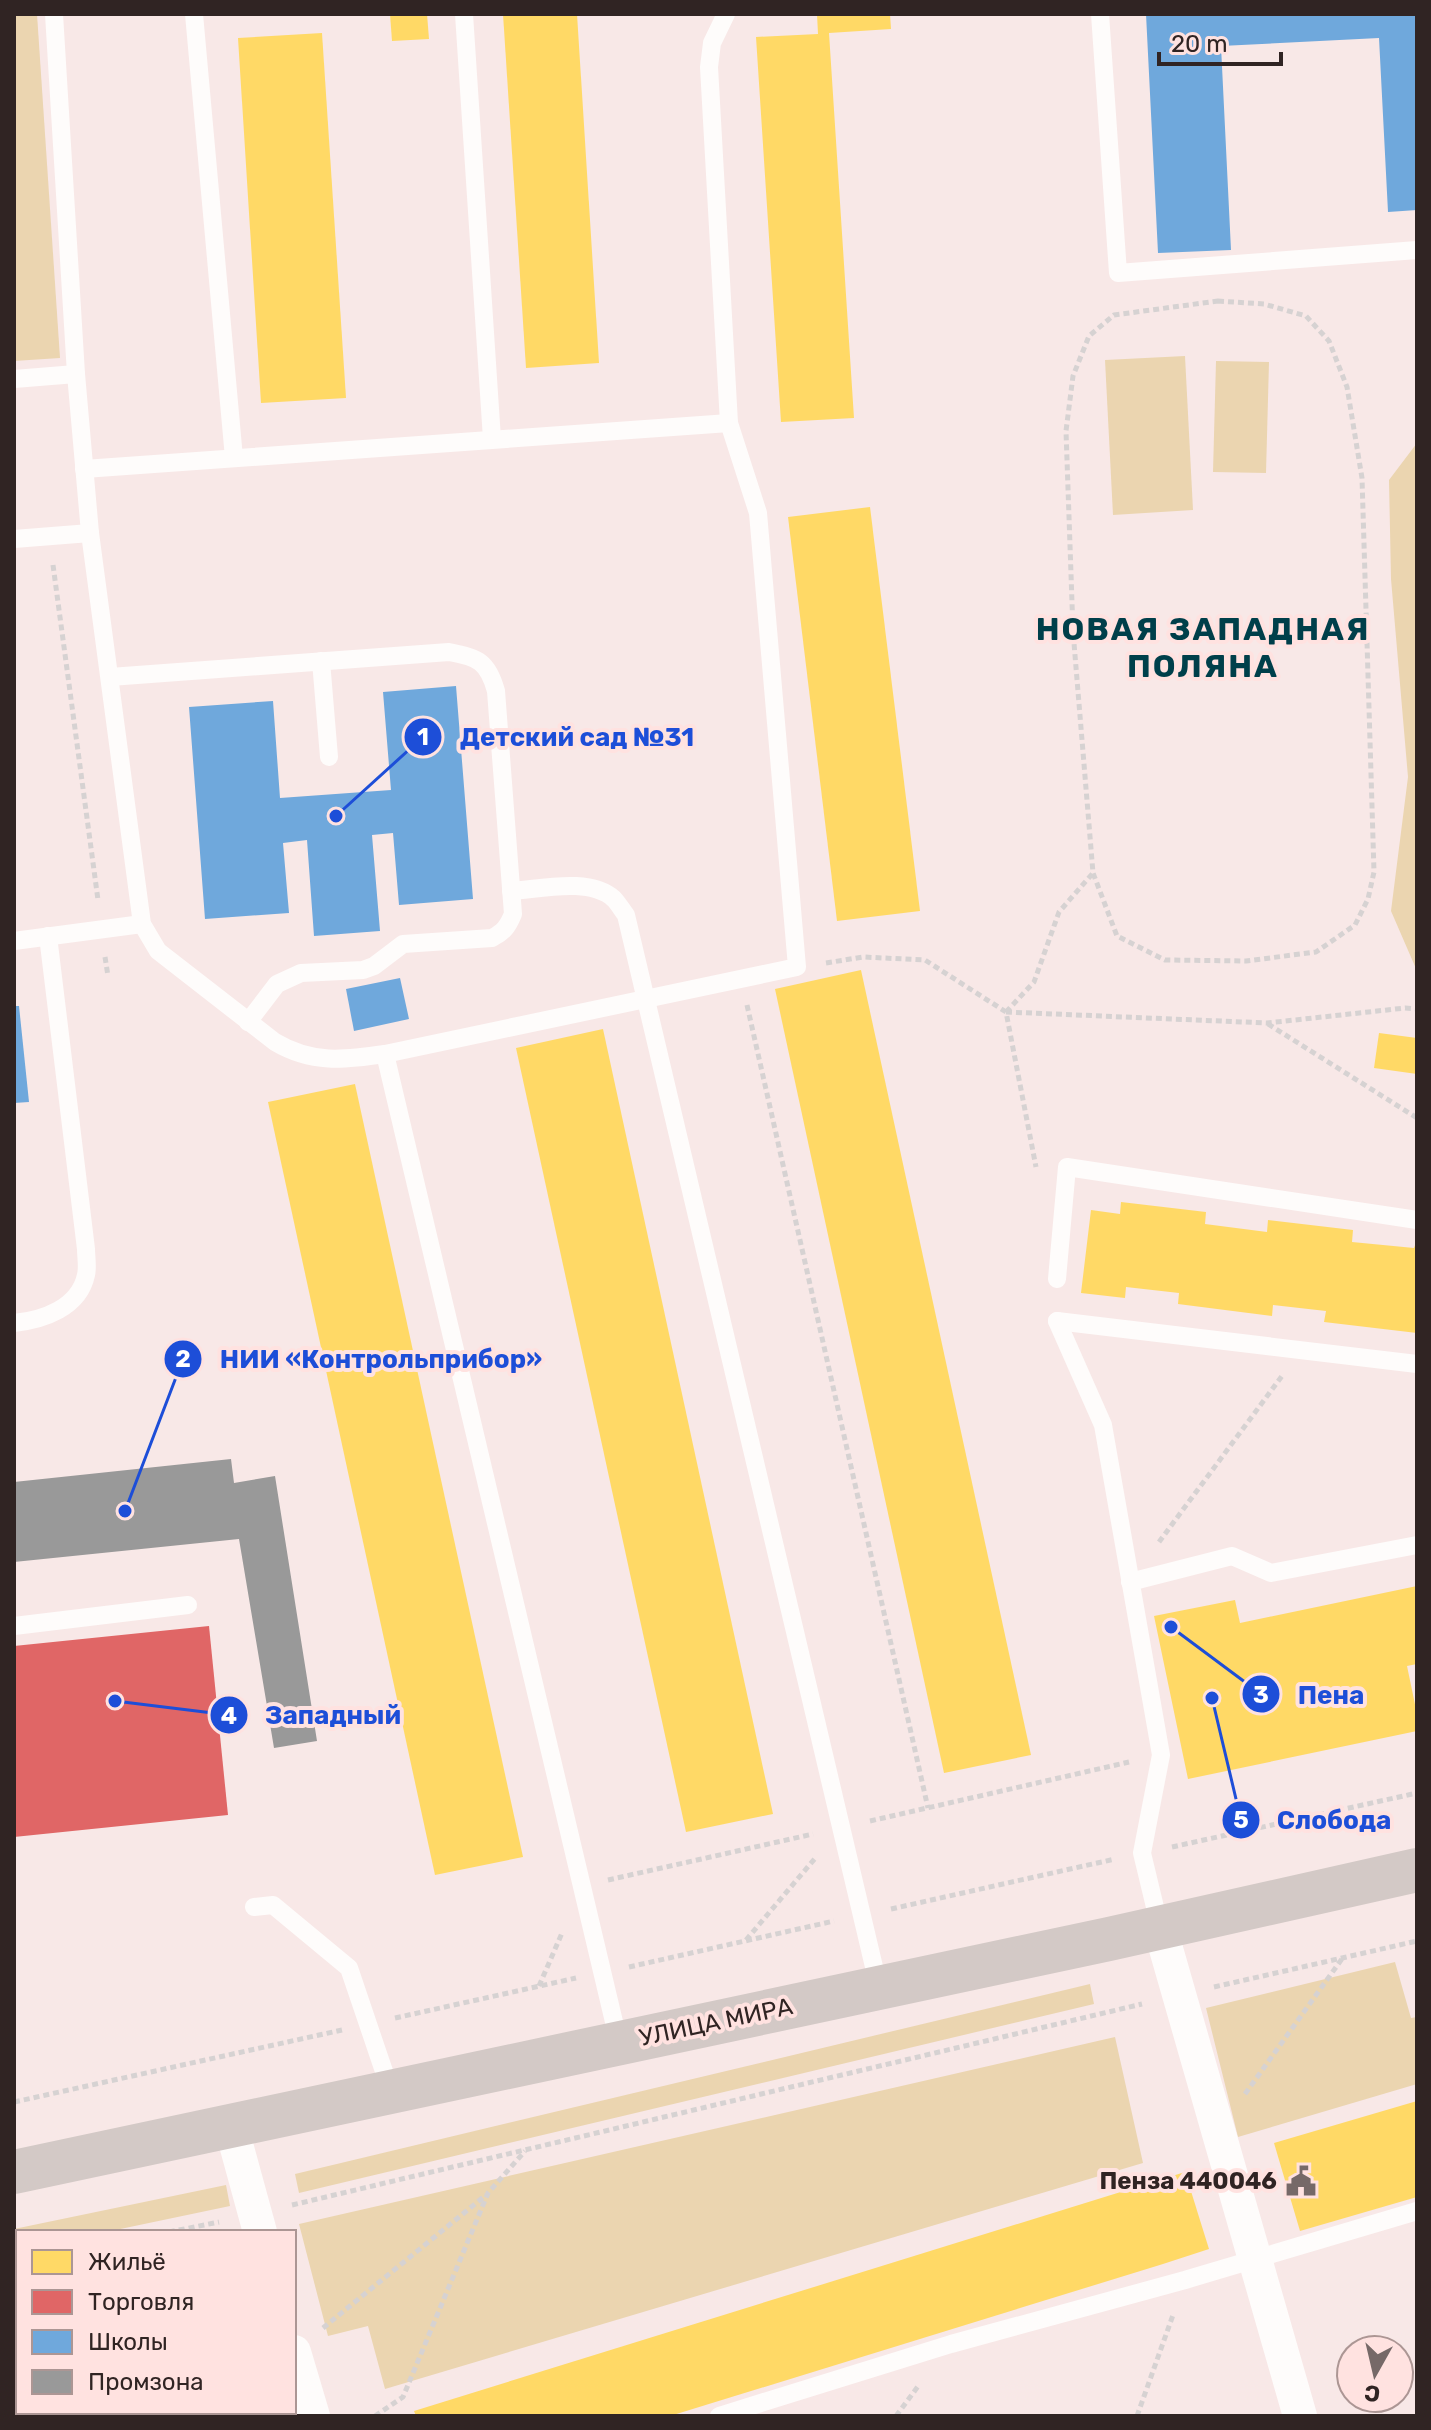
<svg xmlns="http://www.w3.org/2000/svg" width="1431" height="2430" font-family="Rubik,sans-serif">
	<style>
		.green { fill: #ebd5b0 }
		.homes { fill: #ffd966 }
		.shops { fill: #e06666 }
		.schools { fill: #6fa8dc }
		.industry { fill: #999 }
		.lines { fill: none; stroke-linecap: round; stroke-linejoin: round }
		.path { stroke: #d6d2d2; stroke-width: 5; stroke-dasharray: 6 4; stroke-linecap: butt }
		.lane { stroke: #fefcfb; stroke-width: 18 }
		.street { stroke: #fefcfb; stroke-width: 34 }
		.primary { stroke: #d3c9c6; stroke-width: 44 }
		.labels { text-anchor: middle; stroke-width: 8; stroke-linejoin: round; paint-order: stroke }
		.street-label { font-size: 24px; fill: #302423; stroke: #ffe2e0 }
		.poi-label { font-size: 24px; font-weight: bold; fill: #302423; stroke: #ffe2e0; text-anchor: end }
		.district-label { font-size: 32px; font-weight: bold; letter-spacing: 2px; fill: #003f4a; stroke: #ffe2e0 }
		.leader { fill: none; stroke: #1d4ed8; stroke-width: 3 }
		.callout-dot { fill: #1d4ed8; stroke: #ffe2e0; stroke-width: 3 }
		.mark-label { font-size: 24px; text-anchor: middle; font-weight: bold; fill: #fff }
		.callout-label { font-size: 26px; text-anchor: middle; font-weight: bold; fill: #1d4ed8; stroke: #ffe2e0; stroke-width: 8; stroke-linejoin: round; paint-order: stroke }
	</style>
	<rect width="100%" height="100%" fill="#f8e8e7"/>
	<!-- green -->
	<g class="green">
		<path d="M14,14H37L60,358L14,361Z"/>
		<path d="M1185,356L1193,510L1113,515L1105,360Z"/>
		<path d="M1216,361L1269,362L1266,473L1213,472Z"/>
		<path d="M1417,443V971L1391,911L1408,777L1391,579L1389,480Z"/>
		<path d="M1395,1962L1411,2018L1417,2017V2084L1238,2137L1206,2008Z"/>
		<path d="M1090,1984L1094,2004L299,2193L295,2174Z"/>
		<path d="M1115,2037L1143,2163L385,2389L368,2326L328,2336L299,2224Z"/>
		<path d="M226,2185L230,2206L106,2232H18V2250L14,2251V2229Z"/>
		<path d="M18,2278V2411L14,2412V2279Z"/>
	</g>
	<!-- homes -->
	<g class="homes">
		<path d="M390,14H427L429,39L392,41Z"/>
		<path d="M503,14H577L599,363L526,368Z"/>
		<path d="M817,14H890L891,29L829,33L854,418L781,422L756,37L818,34Z"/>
		<path d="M322,33L346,398L261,403L238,38Z"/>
		<path d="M870,507L920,911L837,921L788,517Z"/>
		<path d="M861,970L1031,1755L944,1773L775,989Z"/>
		<path d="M603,1029L773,1814L686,1832L516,1048Z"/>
		<path d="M1379,1033L1417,1038V1074L1374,1068Z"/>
		<path d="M355,1084L523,1857L435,1875L268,1102Z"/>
		<path d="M1121,1202L1206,1212L1205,1224L1267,1232L1268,1220L1353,1230L1352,1242L1414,1248L1417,1240V1333L1324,1322L1326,1311L1273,1305L1272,1316L1178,1304L1179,1293L1126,1287L1125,1298L1081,1293L1091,1210L1120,1214Z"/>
		<path d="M1417,1586V1664L1407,1666L1417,1714V1731L1188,1779L1154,1616L1235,1600L1240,1623Z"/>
		<path d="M1417,2101V2197L1300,2231L1274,2143Z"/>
		<path d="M1185,2172L1209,2249L1163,2264L670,2416H416L414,2411Z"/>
	</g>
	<!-- shops -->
	<path class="shops" d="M209,1626L228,1815L14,1837V1646Z"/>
	<!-- schools -->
	<g class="schools">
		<path d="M1146,14H1417V210L1388,212L1379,38L1221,46L1231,250L1158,253Z"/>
		<path d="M456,686L473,899L399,905L393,833L372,835L380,931L314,936L307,840L283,843L289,913L205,919L189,707L273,701L280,798L391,790L383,692Z"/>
		<path d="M400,978L409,1019L354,1031L346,989Z"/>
		<path d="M14,1006H19L29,1102L14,1103Z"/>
	</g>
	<!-- industry -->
	<path class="industry" d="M231,1459L234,1483L275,1476L317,1741L274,1748L239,1539L14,1562V1482Z"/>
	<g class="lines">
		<!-- path -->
		<g class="path">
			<path d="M1218,301L1264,304L1306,316L1329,341L1347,387L1362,478L1374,872L1368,899L1355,925L1316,952L1246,961L1165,960L1117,936L1093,873L1073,631L1066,431L1073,376L1089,336L1114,315Z"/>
			<path d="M53,565L98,900"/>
			<path d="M105,957L108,976"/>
			<path d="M826,963L863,957L925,960L1006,1012L1036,1167"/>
			<path d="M747,1005L928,1808"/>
			<path d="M1006,1012L1267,1023L1405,1008L1417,1009"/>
			<path d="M1006,1012L1034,982L1059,912L1093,873"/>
			<path d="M1268,1024L1417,1118"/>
			<path d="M1159,1542L1282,1376"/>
			<path d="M870,1821L1129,1762"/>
			<path d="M1172,1847L1417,1793"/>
			<path d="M608,1880L813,1834"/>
			<path d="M891,1909L1115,1859"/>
			<path d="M746,1940L817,1856"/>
			<path d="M629,1967L834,1921"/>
			<path d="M539,1986L562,1933"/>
			<path d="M1214,1987L1417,1941"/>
			<path d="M395,2018L576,1978"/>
			<path d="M1245,2094L1344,1956"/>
			<path d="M14,2102L342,2030"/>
			<path d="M292,2205L1142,2004"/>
			<path d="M169,2232L219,2222"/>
			<path d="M14,2265L18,2264"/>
			<path d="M323,2328L486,2195"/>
			<path d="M14,2331L18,2334"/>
			<path d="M375,2416L403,2397L488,2193L525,2151"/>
			<path d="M896,2416L919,2385"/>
			<path d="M1137,2416L1173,2315"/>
		</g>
		<!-- lane -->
		<g class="lane">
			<path d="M54,14L76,374L90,533L142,924L158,951L275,1042C312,1064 344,1060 385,1054L797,967L758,513L729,423L709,67L712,43L726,14"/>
			<path d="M194,14L234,458"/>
			<path d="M464,14L492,439"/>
			<path d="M1100,14L1118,273L1417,250"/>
			<path d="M14,379L76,374"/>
			<path d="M84,469L729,423"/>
			<path d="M14,539L90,533"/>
			<path d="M321,661L329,757"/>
			<path d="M110,677L449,652C478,657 488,662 496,691L513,914C508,926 504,932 492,938L403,944L374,966L363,970L301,973L277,984L248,1022"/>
			<path d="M511,891C541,889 590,877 614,899C618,903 622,910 626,915L879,1988"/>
			<path d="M14,941L142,924"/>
			<path d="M385,1054L619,2043"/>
			<path d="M1057,1279L1067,1167L1417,1220"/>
			<path d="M1057,1321L1103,1425L1161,1755L1142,1853L1160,1928"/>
			<path d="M1057,1321L1417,1364"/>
			<path d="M14,1323C43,1320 79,1308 86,1275C88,1267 86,1257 86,1249L48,936"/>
			<path d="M1130,1582L1232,1556L1271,1573L1417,1545"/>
			<path d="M14,1626L188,1605"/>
			<path d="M254,1907L273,1905L349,1968L391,2092"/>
			<path d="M257,2416L271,2412"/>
			<path d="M719,2416L951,2344L1185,2280L1417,2211"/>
		</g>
		<!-- street -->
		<g class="street">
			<path d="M1160,1928L1300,2416"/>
			<path d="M231,2126L260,2232"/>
			<path d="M294,2352L313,2416"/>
		</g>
		<!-- primary -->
		<path class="primary" d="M14,2172L1109,1939L1417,1870"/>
	</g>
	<!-- icons -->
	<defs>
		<g id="civic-bare" transform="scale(2.4)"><path d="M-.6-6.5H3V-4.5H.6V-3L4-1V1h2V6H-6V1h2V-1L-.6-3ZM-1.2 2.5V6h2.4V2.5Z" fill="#766968" stroke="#ffe2e0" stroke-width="2.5" paint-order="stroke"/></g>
	</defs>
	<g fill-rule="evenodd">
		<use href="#civic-bare" x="1301" y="2181"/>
	</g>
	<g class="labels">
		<!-- street labels -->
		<g class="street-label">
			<text transform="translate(716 2022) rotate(-12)" y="8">УЛИЦА МИРА</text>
		</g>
		<!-- poi labels -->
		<g class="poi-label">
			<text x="1277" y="2189">Пенза 440046</text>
		</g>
		<!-- district labels -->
		<g class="district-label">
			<text x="1203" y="640">НОВАЯ ЗАПАДНАЯ<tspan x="1203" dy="37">ПОЛЯНА</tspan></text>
		</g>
	</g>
	<!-- callouts -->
	<path class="leader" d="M336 816L423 737M125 1511L183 1359M1171 1627L1261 1694M115 1701L229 1715M1212 1698L1241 1820"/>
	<g class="callout-dot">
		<circle cx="336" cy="816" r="8"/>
		<circle cx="125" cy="1511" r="8"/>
		<circle cx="1171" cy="1627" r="8"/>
		<circle cx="115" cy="1701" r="8"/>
		<circle cx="1212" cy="1698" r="8"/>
		<circle cx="423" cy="737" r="20"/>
		<circle cx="183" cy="1359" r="20"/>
		<circle cx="1261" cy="1694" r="20"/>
		<circle cx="229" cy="1715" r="20"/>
		<circle cx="1241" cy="1820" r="20"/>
	</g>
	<g class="mark-label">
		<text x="423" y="745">1</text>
		<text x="183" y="1367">2</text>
		<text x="1261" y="1703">3</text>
		<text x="229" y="1724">4</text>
		<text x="1241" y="1828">5</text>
	</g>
	<g class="callout-label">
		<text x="577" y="746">Детский сад №31</text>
		<text x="381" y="1368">НИИ «Контрольприбор»</text>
		<text x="1331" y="1704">Пена</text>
		<text x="333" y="1724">Западный</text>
		<text x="1334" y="1829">Слобода</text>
	</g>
	<!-- border -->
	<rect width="1431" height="2430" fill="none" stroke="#302423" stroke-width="32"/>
	<!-- legend -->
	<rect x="16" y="2230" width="280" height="184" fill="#ffe2e0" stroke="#ac9694" stroke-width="2"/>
	<rect x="32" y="2250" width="40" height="24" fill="#ffd966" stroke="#ac9694" stroke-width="2"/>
	<text x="88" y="2270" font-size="24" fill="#302423">Жильё</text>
	<rect x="32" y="2290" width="40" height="24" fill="#e06666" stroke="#ac9694" stroke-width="2"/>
	<text x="88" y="2310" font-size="24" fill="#302423">Торговля</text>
	<rect x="32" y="2330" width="40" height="24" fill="#6fa8dc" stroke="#ac9694" stroke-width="2"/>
	<text x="88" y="2350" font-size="24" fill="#302423">Школы</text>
	<rect x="32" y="2370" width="40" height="24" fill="#999999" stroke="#ac9694" stroke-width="2"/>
	<text x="88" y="2390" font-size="24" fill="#302423">Промзона</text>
	<!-- north arrow -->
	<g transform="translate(1375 2374) rotate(188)"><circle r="38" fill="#ffe2e0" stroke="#ac9694" stroke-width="2"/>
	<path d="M0-6L14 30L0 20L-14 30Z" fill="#766968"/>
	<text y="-12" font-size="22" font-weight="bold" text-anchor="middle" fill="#302423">С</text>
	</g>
	<!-- scale -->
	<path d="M1159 52v12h122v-12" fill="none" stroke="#302423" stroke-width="4"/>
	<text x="1171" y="52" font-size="24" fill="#302423" stroke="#ffe2e0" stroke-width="6" paint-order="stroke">20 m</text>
</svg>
